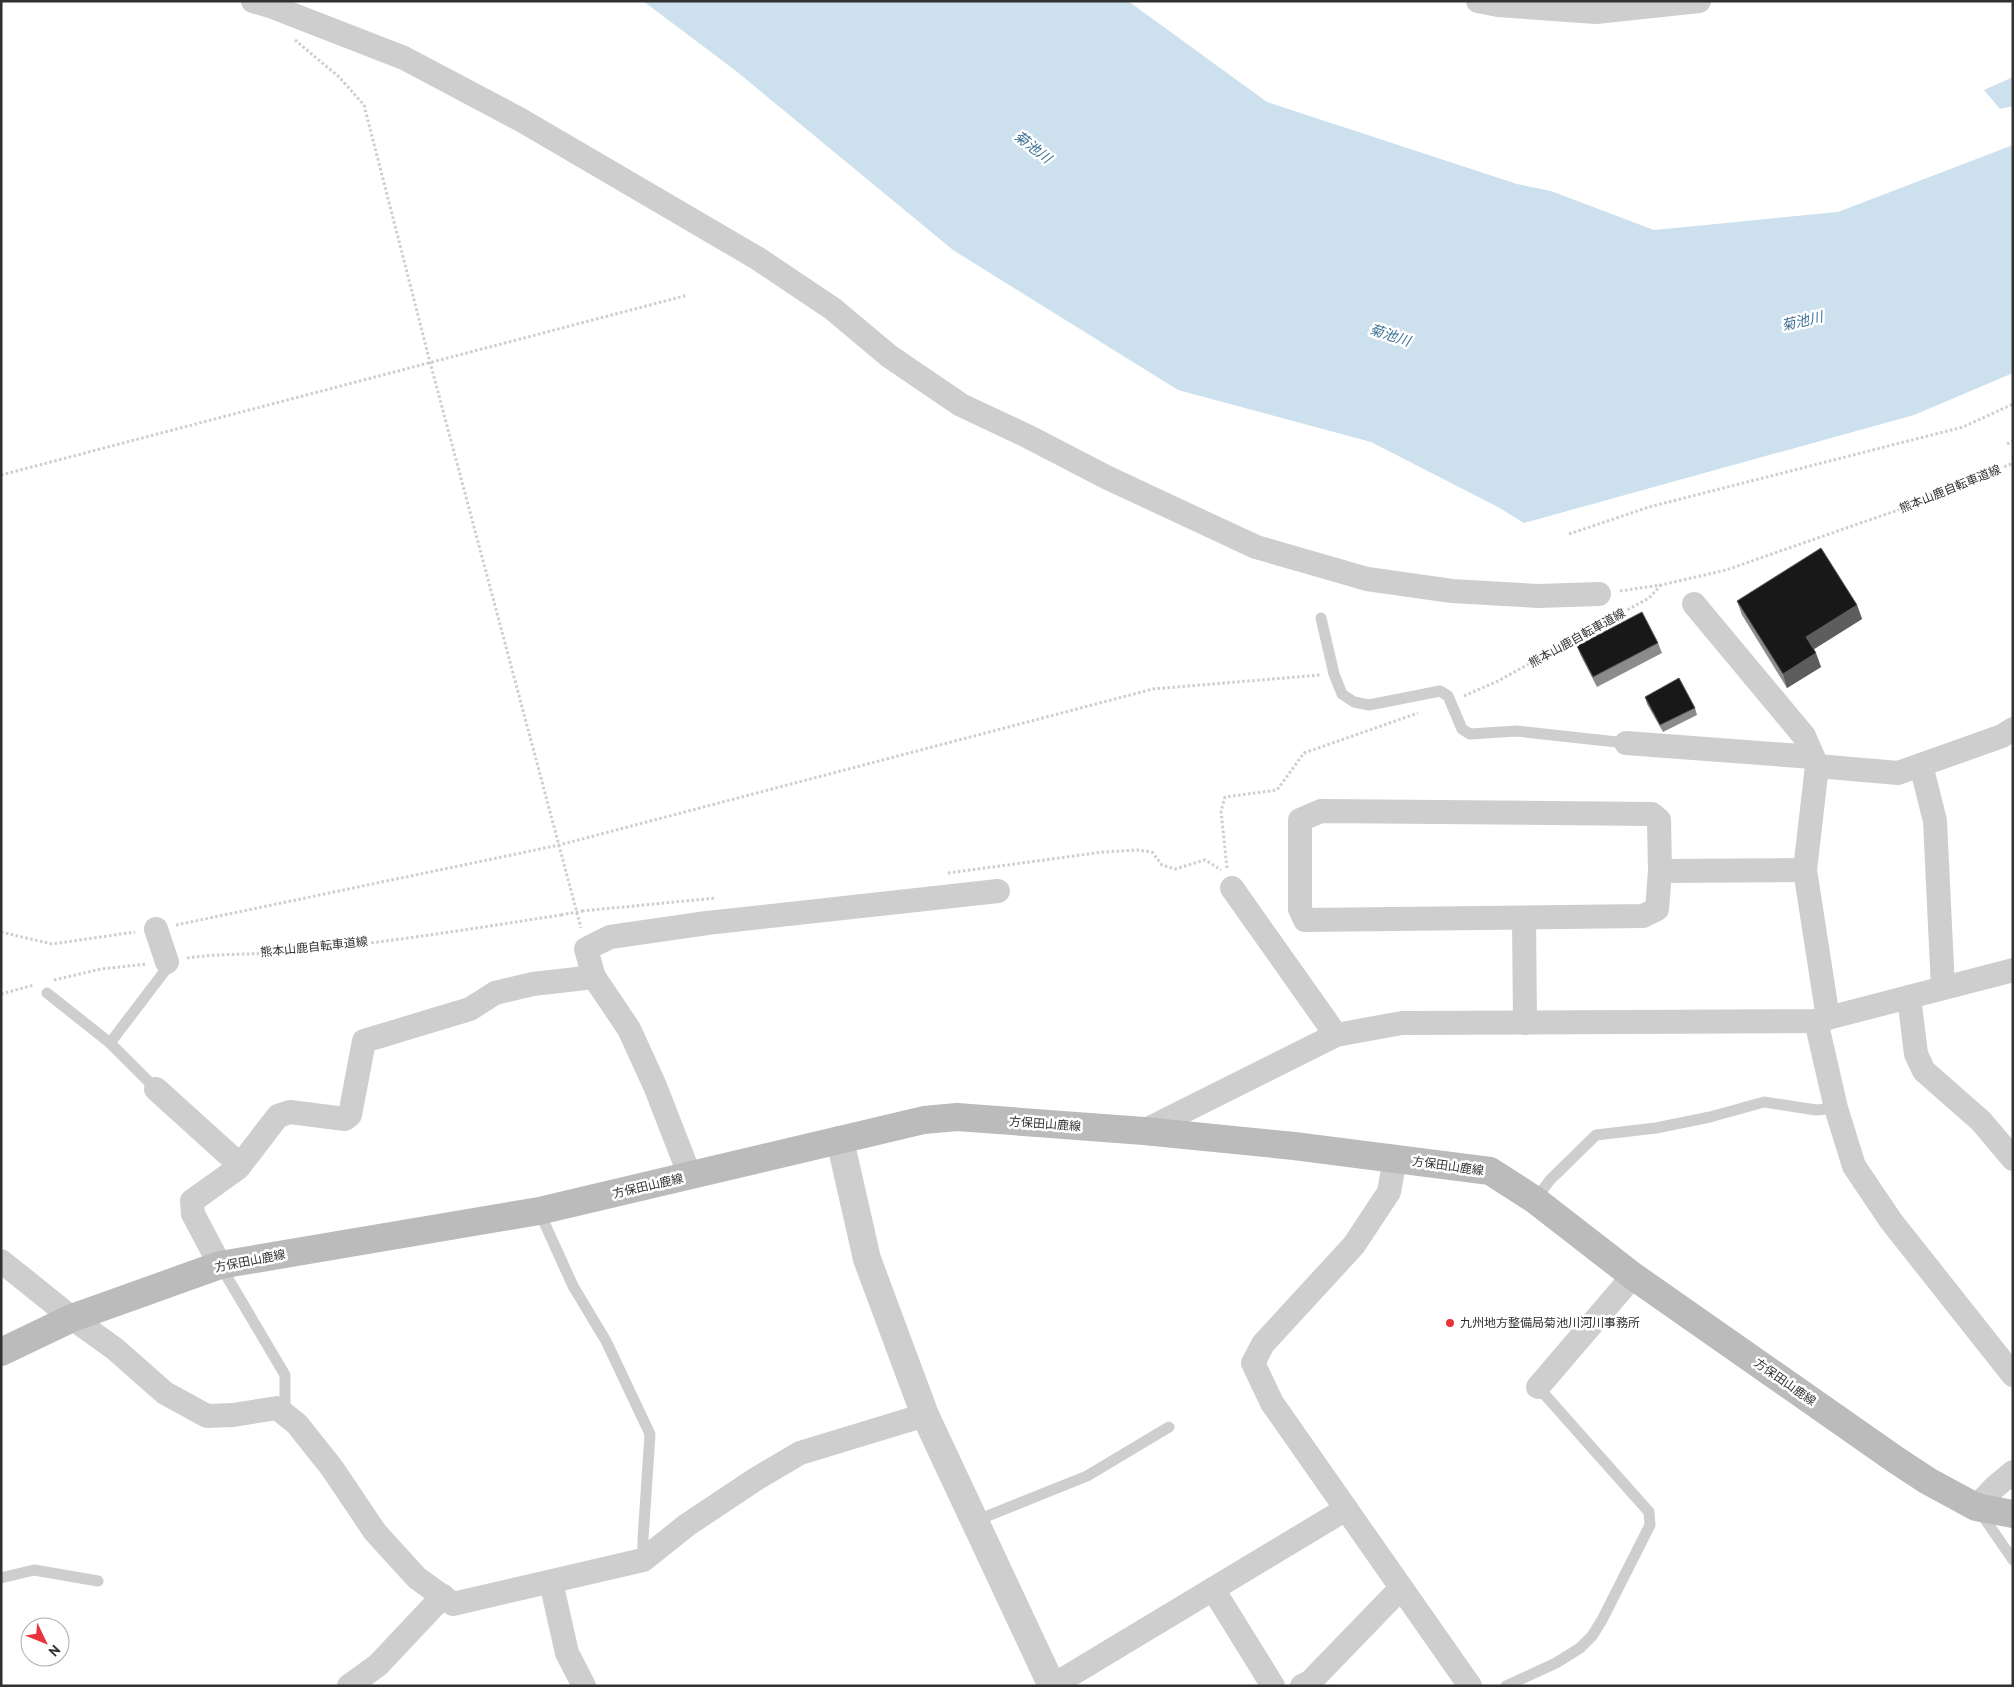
<svg xmlns="http://www.w3.org/2000/svg" width="2014" height="1687" font-family="'PT Sans','Noto Sans JP',sans-serif">
	<style>
		.water { fill: #cce0ee }
		.lines { fill: none; stroke-linecap: round; stroke-linejoin: round }
		.path { stroke: #cecece; stroke-width: 3; stroke-dasharray: 2.5 2.5; stroke-linecap: butt }
		.service { stroke: #cecece; stroke-width: 11 }
		.minor { stroke: #cecece; stroke-width: 24 }
		.tertiary { stroke: #cecece; stroke-width: 28 }
		.secondary { stroke: #bbb; stroke-width: 28 }
		.path-bridge { stroke: #cecece; stroke-width: 3; stroke-dasharray: 2.5 2.5; stroke-linecap: butt }
		.wall { fill: #8c8c8c }
		.shaded-wall { fill: #5d5d5d }
		.building { fill: #181818; stroke: #5d5d5d }
		.poi-dot { fill: #e9323c; stroke: #fff; stroke-width: 2 }
		.labels { text-anchor: middle; stroke-width: 5; stroke-linejoin: round; paint-order: stroke }
		.street-label { font-size: 12px; fill: #313131; stroke: #fff }
		.poi-label { font-size: 12px; fill: #313131; stroke: #fff; text-anchor: start }
		.water-label { font-size: 14px; font-style: italic; fill: #3c7196; stroke: #fff }
	</style>
	<rect width="100%" height="100%" fill="#fff"/>
	<!-- water -->
	<g class="water">
		<path d="M643,1H1128L1267,102L1517,184L1551,191L1654,230L1838,212L2013,145V373L1914,415L1524,523L1498,507L1371,442L1178,390L953,250L736,71Z"/>
		<path d="M2013,77V106L2000,109L1984,90Z"/>
	</g>
	<g class="lines">
		<!-- path -->
		<g class="path">
			<path d="M295,40L339,77L364,105L430,362L581,928"/>
			<path d="M2007,444L2013,441"/>
			<path d="M1,475L688,295"/>
			<path d="M1569,534L1649,507L1963,427L2013,404"/>
			<path d="M1620,591L1661,585L1726,570L1941,495L2013,463"/>
			<path d="M1464,696L1498,681L1649,598L1661,585"/>
			<path d="M1227,868L1221,811L1225,797L1277,790L1304,753L1418,713"/>
			<path d="M948,873L1103,852L1137,850L1152,852L1162,865L1175,869L1205,860L1221,870"/>
			<path d="M582,911L716,898"/>
			<path d="M176,925L559,845L1153,689L1320,675"/>
			<path d="M1,932L52,944L135,932"/>
			<path d="M187,958C220,953 253,955 286,952C378,944 470,929 561,915"/>
			<path d="M54,980L101,969L147,964"/>
			<path d="M1,994L34,985"/>
		</g>
		<!-- service -->
		<g class="service">
			<path d="M1321,618L1334,674L1342,694L1354,702L1369,705L1440,691L1448,696L1462,729L1470,734L1516,731L1626,743"/>
			<path d="M47,993L110,1043L156,1089"/>
			<path d="M110,1043L164,972L167,962"/>
			<path d="M1535,1200L1550,1180L1596,1135L1656,1128L1710,1117L1764,1102L1816,1110L1836,1108"/>
			<path d="M539,1211L573,1286L606,1341L650,1434L643,1539V1560"/>
			<path d="M220,1265L285,1375V1413"/>
			<path d="M1980,1512L2013,1560"/>
			<path d="M975,1521L1087,1476L1169,1427"/>
			<path d="M1,1578L34,1570L98,1581"/>
			<path d="M1506,1686L1556,1663L1580,1648L1592,1636L1602,1620L1650,1525L1649,1512L1538,1387"/>
		</g>
		<!-- minor -->
		<g class="minor">
			<path d="M253,1L273,7L404,58L521,120L757,258L833,309L889,356L961,405L1027,436L1108,478L1256,547L1367,579L1452,591L1538,596L1599,594"/>
			<path d="M1478,1L1498,5L1596,12L1699,1"/>
			<path d="M1694,604L1804,736L1817,766L1805,870L1828,1018"/>
			<path d="M1626,743L1813,757"/>
			<path d="M1921,765L1935,821L1943,988"/>
			<path d="M1817,766L1898,773L2002,736L2013,729"/>
			<path d="M1660,871L1659,820L1652,814L1321,811L1300,820V909L1305,920L1643,916L1657,909L1660,871L1805,870"/>
			<path d="M1232,888L1336,1035"/>
			<path d="M1524,918L1525,1023"/>
			<path d="M156,929L167,962"/>
			<path d="M1909,997L1916,1054L1924,1071L1981,1121L2013,1159"/>
			<path d="M1816,1021L1836,1108L1854,1166L1891,1221L2013,1375"/>
			<path d="M156,1089L240,1165"/>
			<path d="M1144,1131L1336,1035L1402,1023L1816,1021L2013,970"/>
			<path d="M1395,1158L1389,1192L1354,1245L1263,1344L1253,1363L1272,1403L1470,1686"/>
			<path d="M690,1176L655,1086L629,1029L594,977L586,949L610,937L707,923L998,891"/>
			<path d="M1,1261L72,1318L115,1349L165,1393L207,1416L233,1415L277,1408L297,1424L332,1468L375,1532L417,1578L453,1604L643,1560L687,1525L756,1479L800,1453L925,1415"/>
			<path d="M220,1265L193,1214L192,1201L238,1168L278,1116L290,1112L345,1119L350,1115L364,1041L470,1009L495,993L533,984L594,977"/>
			<path d="M1538,1387L1633,1276"/>
			<path d="M1976,1507L1995,1487L2013,1472"/>
			<path d="M551,1582L567,1653L584,1686"/>
			<path d="M1213,1589L1273,1686"/>
			<path d="M349,1686L378,1665L443,1596"/>
			<path d="M1052,1686L1346,1509"/>
			<path d="M1302,1686L1310,1682L1401,1588"/>
		</g>
		<!-- tertiary -->
		<path class="tertiary" d="M840,1140L867,1259L925,1415L1052,1686"/>
		<!-- secondary -->
		<path class="secondary" d="M1,1352L72,1318L220,1265L539,1211L924,1120L957,1117L1144,1131L1294,1146L1490,1171L1535,1200L1633,1276L1896,1460L1928,1481L1976,1507L2013,1514"/>
		<!-- path-bridge -->
		<path class="path-bridge" d="M561,915L582,911"/>
	</g>
	<!-- wall -->
	<g class="wall">
		<path d="M1737,601L1857,605L1862,619L1814,649L1821,667L1787,688L1742,615Z"/>
		<path d="M1658,643L1662,653L1597,687L1581,656L1577,646Z"/>
		<path d="M1645,697L1695,708L1697,715L1663,732L1647,704Z"/>
	</g>
	<!-- shaded-wall -->
	<g class="shaded-wall">
		<path d="M1857,605L1862,619L1811,651L1806,637Z"/>
		<path d="M1816,653L1821,667L1787,688L1783,674Z"/>
	</g>
	<!-- building -->
	<g class="building">
		<path d="M1821,548L1857,605L1806,637L1816,653L1783,674L1737,601Z"/>
		<path d="M1642,612L1658,643L1593,677L1577,646Z"/>
		<path d="M1679,678L1695,708L1660,725L1645,697Z"/>
	</g>
	<!-- markers -->
	<circle class="poi-dot" cx="1450" cy="1323" r="5"/>
	<g class="labels">
		<!-- street labels -->
		<g class="street-label">
			<text transform="translate(1950 489) rotate(-22)" y="4">熊本山鹿自転車道線</text>
			<text transform="translate(1577 638) rotate(-29)" y="4">熊本山鹿自転車道線</text>
			<text transform="translate(314 947) rotate(-6)" y="4">熊本山鹿自転車道線</text>
			<text transform="translate(1045 1124) rotate(4)" y="4">方保田山鹿線</text>
			<text transform="translate(1448 1166) rotate(8)" y="4">方保田山鹿線</text>
			<text transform="translate(648 1186) rotate(-13)" y="4">方保田山鹿線</text>
			<text transform="translate(250 1261) rotate(-11)" y="4">方保田山鹿線</text>
			<text transform="translate(1785 1382) rotate(35)" y="4">方保田山鹿線</text>
		</g>
		<!-- poi labels -->
		<g class="poi-label">
			<text x="1460" y="1327">九州地方整備局菊池川河川事務所</text>
		</g>
		<!-- water labels -->
		<g class="water-label">
			<text transform="translate(1033 147) rotate(38)" y="5">菊池川</text>
			<text transform="translate(1802 321) rotate(-13)" y="5">菊池川</text>
			<text transform="translate(1390 335) rotate(18)" y="5">菊池川</text>
		</g>
	</g>
	<!-- border -->
	<rect width="2014" height="1687" fill="none" stroke="#313131" stroke-width="5"/>
	<!-- north arrow -->
	<g transform="translate(45 1642) rotate(133)"><circle r="24" fill="#ffffff" stroke="#adadad"/>
	<path d="M0-4L9 19L0 12L-9 19Z" fill="#e9323c"/>
	<text y="-8" font-size="14" font-weight="bold" text-anchor="middle" fill="#313131">N</text>
	</g>
</svg>
